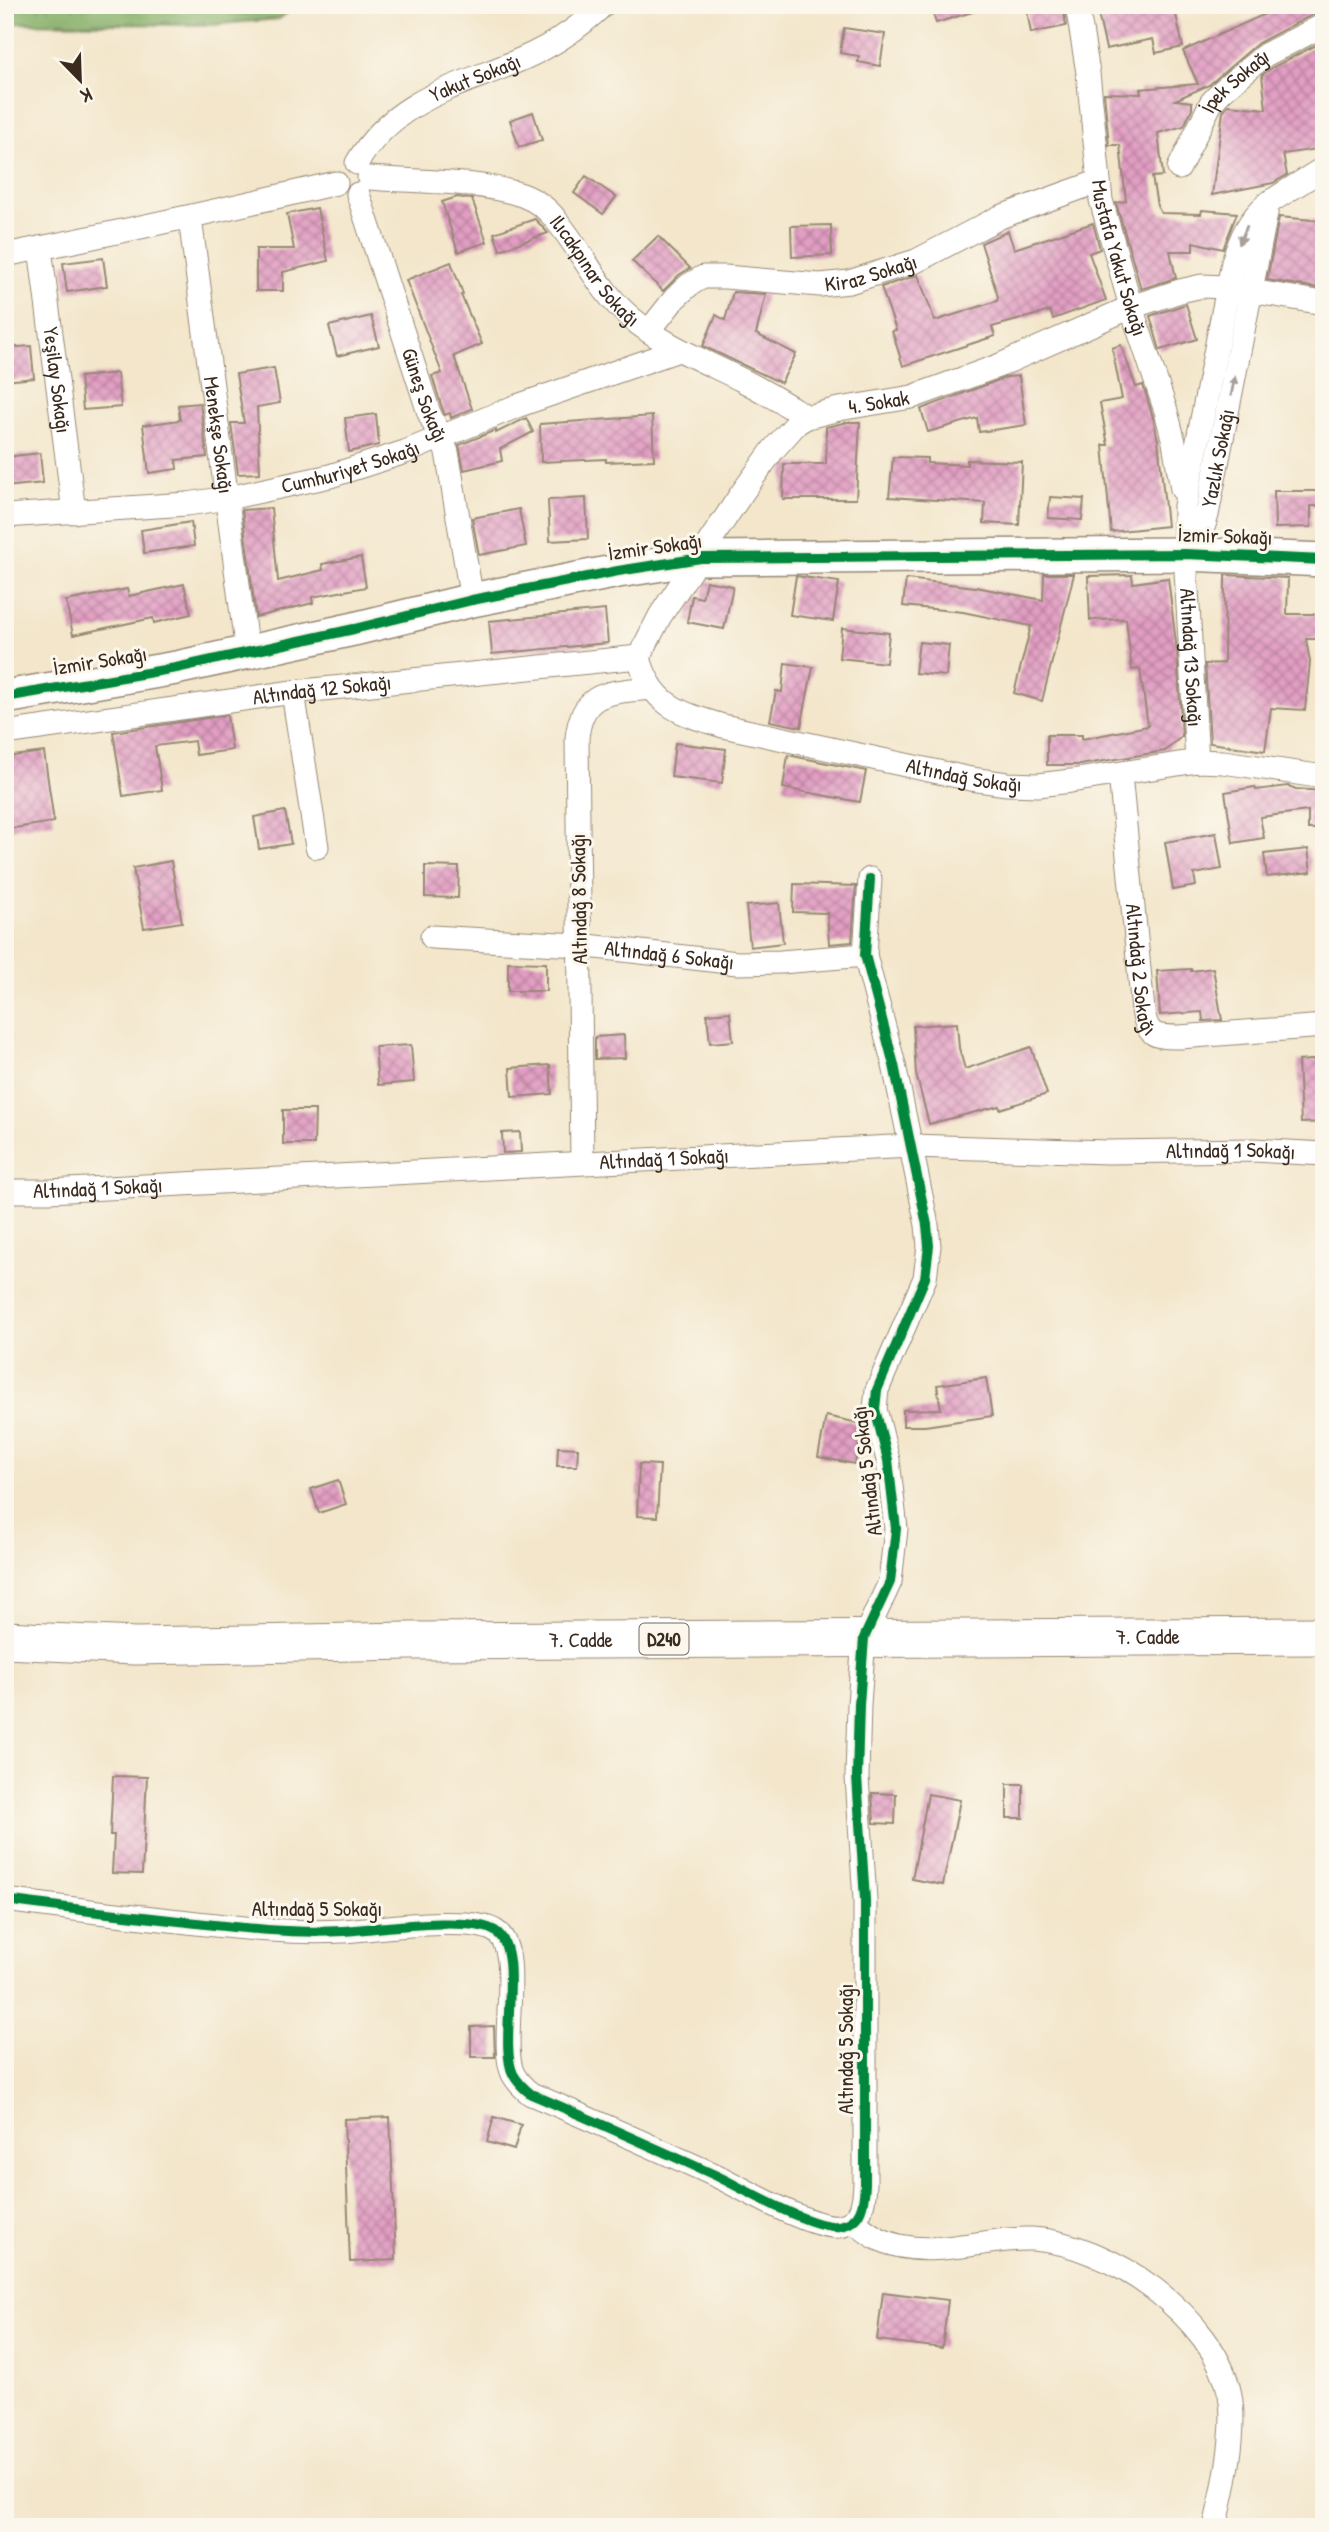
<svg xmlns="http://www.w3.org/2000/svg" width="1329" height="2532" font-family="'Patrick Hand',sans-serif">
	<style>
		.forest { fill: url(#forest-crowns); stroke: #606c42; stroke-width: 2 }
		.building { fill: url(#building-cross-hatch) }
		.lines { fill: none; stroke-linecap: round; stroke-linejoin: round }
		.street-casing { stroke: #978874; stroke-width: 25 }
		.secondary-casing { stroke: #978874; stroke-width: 36 }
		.primary-casing { stroke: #978874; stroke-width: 39 }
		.street { stroke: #fff; stroke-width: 23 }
		.secondary { stroke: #fff; stroke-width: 33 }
		.primary { stroke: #fff; stroke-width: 37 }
		.cycleway-casing { stroke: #fbf7ec; stroke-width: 15 }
		.cycleway { stroke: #00873e; stroke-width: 10 }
		.oneway { fill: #a79f9a }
		.labels { text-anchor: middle; stroke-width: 6; stroke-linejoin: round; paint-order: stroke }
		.shield { fill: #fbf7ec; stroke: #75685c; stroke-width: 2 }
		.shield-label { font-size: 19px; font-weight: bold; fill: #3b2a1e }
		.street-label { font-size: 21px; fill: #3b2a1e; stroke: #fbf7ec }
	</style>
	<defs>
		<pattern id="forest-crowns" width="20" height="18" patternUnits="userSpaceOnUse" patternTransform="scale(1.75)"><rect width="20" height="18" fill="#84ae66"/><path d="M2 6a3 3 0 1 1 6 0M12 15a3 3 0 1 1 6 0" fill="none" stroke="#6d8e53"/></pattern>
		<pattern id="building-cross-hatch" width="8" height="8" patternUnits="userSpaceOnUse" patternTransform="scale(1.75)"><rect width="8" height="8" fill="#e29ec3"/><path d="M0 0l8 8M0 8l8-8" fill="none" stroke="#b8819e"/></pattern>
	</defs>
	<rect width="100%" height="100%" fill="#fbf7ec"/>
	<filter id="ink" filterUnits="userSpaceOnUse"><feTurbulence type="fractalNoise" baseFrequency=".0143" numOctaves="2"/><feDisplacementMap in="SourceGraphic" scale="14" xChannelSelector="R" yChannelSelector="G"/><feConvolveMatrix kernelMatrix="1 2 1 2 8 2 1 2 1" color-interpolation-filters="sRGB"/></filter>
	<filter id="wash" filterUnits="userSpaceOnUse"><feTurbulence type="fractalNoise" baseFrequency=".00686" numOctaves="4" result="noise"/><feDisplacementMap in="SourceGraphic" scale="28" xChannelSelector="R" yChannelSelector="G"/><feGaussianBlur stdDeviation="1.57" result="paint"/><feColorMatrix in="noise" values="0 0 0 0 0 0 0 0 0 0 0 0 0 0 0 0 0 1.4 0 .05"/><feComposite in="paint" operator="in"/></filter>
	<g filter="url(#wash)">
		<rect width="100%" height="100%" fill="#f3e6cb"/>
		<!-- forest -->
		<path class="forest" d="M5,5H297L279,19L210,25L5,23Z"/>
		<g id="blocks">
			<!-- building -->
			<g class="building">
				<path d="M930,5H982V9L936,23Z"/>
				<path d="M1026,5H1063L1066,26L1031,33Z"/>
				<path d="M1096,5H1174L1183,47L1156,53L1153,39L1106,49Z"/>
				<path d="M1285,5H1324V9L1258,43L1209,85L1175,100L1192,102V109L1184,126L1158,133L1163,176L1152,177L1157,206L1161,213L1201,214L1202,210L1237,213L1223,249L1193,242V251H1170L1176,278L1141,289L1116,203L1126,201L1120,145H1109L1104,93L1141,94L1140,89L1198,84L1183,51Z"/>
				<path d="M844,28L885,34L880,66L858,62L859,56L840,53Z"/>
				<path d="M1324,41V148L1283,154L1287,175L1273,183L1212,195L1223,111L1228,105L1266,109L1262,75L1273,67Z"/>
				<path d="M533,112L542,140L519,147L510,120Z"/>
				<path d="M586,176L616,197L603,214L574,193Z"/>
				<path d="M457,197L472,199L487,242L458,252L442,202Z"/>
				<path d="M317,208L328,261L283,272V291H256V249H294L287,214Z"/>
				<path d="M1279,217L1324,221V289L1267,280Z"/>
				<path d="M535,219L548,233L500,250L494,233Z"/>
				<path d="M1093,223L1100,249L1089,253L1106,300L1053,319L1050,311L992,327L995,336L903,366L892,331L896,330L881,287L918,275L935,321L997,301L998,297L981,243L1008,231L1014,249Z"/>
				<path d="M831,225L832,255L792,257L791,226Z"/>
				<path d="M658,236L690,268L679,275L663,291L632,261Z"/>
				<path d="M103,258L107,286L67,292L63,263Z"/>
				<path d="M451,262L463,294L461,295L482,344L454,356L472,409L451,418L450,413L445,415L442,408L432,376L442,373L406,280Z"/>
				<path d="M733,292L766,294L756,334L796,354L781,383L703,346L716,315L725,320Z"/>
				<path d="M1186,304L1197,339L1160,350L1150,316Z"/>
				<path d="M371,316L379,346L337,356L329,326Z"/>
				<path d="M1121,345L1136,387L1143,385L1154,421L1158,440L1167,526L1111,532L1103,445H1108L1100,403L1122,399L1112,348Z"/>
				<path d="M31,346L34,378L5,381V348Z"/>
				<path d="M274,368L280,403L257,407L260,473L238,474L231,423H244L236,374Z"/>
				<path d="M117,373L121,407L83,410L80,377Z"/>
				<path d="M1019,376L1026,425L979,432L977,418L928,432L921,409L1007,377Z"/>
				<path d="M200,403L207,457L176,460L177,469L149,473L143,425L180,420L178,405Z"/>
				<path d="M376,414L379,445L349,452L345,418Z"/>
				<path d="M652,416L654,460L606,462V459L541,462L540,424Z"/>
				<path d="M526,418L533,432L500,449L502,461L464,470L459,445L496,430V433Z"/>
				<path d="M848,422H860L856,499H783L784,464H826V427Z"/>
				<path d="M40,453L43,483L5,487V457Z"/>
				<path d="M893,457L927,458V463L967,465V460L1022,462L1019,525L984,523L985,503L889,497Z"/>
				<path d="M1274,491H1324V506H1311V527L1275,528Z"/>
				<path d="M1050,497L1084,499L1082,520L1048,518Z"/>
				<path d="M586,498L588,539L550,541L548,500Z"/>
				<path d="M271,508L278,581L323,570L322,564L361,557L366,587L312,597L313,603L256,617L242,510Z"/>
				<path d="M519,509L526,546L479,555L472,518Z"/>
				<path d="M191,522L194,546L144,553L141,530Z"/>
				<path d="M1044,574H1074L1042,701L1014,693L1031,626L963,612L903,606L906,579L976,587L1043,600Z"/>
				<path d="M1132,575L1133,583L1168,578L1177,651L1182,736L1165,751L1080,765H1047V735H1082V739L1148,726L1140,669L1132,670L1126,619L1090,620L1088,576Z"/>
				<path d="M1225,575L1288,578L1287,614H1324V639H1306L1310,662L1305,710L1271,708L1265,751L1210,743L1205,664L1224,663Z"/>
				<path d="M796,576L839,582L833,621L790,615Z"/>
				<path d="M706,581L733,586L724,629L687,622L692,596L702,598Z"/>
				<path d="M184,584L191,614L154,623L153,618L73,635L66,601L127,589L129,596Z"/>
				<path d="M605,610L608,643L492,654L489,621Z"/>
				<path d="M842,628L889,633L886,663L839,658Z"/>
				<path d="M919,642L949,645L946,676L915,673Z"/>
				<path d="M785,663L813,667L801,727L770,721L776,691L782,692Z"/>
				<path d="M227,715L232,750L196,755L194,741L155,746L162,790L123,796L113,732Z"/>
				<path d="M675,743L726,749L722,783L671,777Z"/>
				<path d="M44,752L54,822L8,829L5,808V757Z"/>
				<path d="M788,755L866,771L860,802L783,788Z"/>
				<path d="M1288,786L1296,789L1324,791V829H1308V811L1260,817L1264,838L1233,843L1225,792L1255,787L1256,790Z"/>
				<path d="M285,811L291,844L259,849L254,817Z"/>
				<path d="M1216,833L1222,869L1194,874L1196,886L1173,890L1165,842Z"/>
				<path d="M1308,849L1311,872L1267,877L1264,854Z"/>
				<path d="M171,861L182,922L144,928L133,868Z"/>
				<path d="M425,866L459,867L458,898L425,897Z"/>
				<path d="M794,884L856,886L852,942L829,944L827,913L793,912Z"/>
				<path d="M779,903L783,943L750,947L746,906Z"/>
				<path d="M508,962L546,963V991H508Z"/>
				<path d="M1213,968L1222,1020L1203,1021L1202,1012L1160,1015L1157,971L1191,969V971Z"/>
				<path d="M730,1012L733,1041L710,1043L707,1014Z"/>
				<path d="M957,1023L959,1048L965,1069L1031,1047L1047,1094L1000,1109L999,1106L929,1124L916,1074L913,1026Z"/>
				<path d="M624,1035L625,1058L595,1059V1037Z"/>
				<path d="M411,1045L414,1082L378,1085L375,1047Z"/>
				<path d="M1324,1059V1122L1301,1123L1298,1061Z"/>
				<path d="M550,1065L552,1094L512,1097L510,1068Z"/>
				<path d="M283,1110H315L314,1144H283Z"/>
				<path d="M520,1132L521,1152L503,1153L502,1133Z"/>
				<path d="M986,1378L992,1416L925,1426H903V1410L941,1409L937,1385Z"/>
				<path d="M826,1416L863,1424L855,1464L818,1457Z"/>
				<path d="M558,1447L578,1448L577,1466H557Z"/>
				<path d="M639,1464L660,1465L657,1517L637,1516Z"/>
				<path d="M338,1480L346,1504L319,1513L311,1489Z"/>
				<path d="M113,1776L147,1777L142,1874L112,1873L114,1835H110Z"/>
				<rect x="1007" y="1784" width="16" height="34"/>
				<path d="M872,1793L896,1794L895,1824L874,1823Z"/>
				<path d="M928,1794L960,1800L943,1885L912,1879Z"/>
				<path d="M494,2026L495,2057H471V2027Z"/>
				<path d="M390,2117L396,2260L350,2262L344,2119Z"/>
				<path d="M494,2117L521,2125L514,2150L487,2142Z"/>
				<path d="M883,2292L948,2300L942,2348L877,2340Z"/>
			</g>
		</g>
	</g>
	<g filter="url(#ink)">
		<use href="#blocks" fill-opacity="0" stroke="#978874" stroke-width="2"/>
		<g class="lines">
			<!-- street casing -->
			<g class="street-casing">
				<g id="street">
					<path id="s1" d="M1077,5L1088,73L1101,200L1131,307L1166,411L1174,442L1182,489"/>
					<path id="s2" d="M357,163C395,98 458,87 522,59C552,46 579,28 603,5"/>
					<path id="s3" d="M1179,168L1211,103L1223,90L1265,55L1324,25"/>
					<path id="s4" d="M369,178C418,182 476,180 522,195C535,200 548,209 556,220C583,252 598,290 630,317C663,345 704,361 742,380C764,391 785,404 807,417"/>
					<path id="s5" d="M358,194L429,413L447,452L472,600"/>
					<path d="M1268,203L1324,168"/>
					<path id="s6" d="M190,218L247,653"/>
					<path id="s7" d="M40,248L74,512"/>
					<path d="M5,255C116,233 226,209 336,183"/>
					<path id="s8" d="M649,331L675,298L689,285L703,277H725L820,285L849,282L916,261L1000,217L1097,182"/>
					<path id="s9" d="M5,516L187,504L228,498L330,476L405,452L517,406L679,350"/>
					<path id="s10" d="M1185,554L1204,525L1207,515L1268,203C1248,220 1241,238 1233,262L1185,506V554L1197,761"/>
					<path id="s11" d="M639,657L660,616L742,493L773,450L797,423L807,417L839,409L912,397L998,366L1131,307L1180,291L1202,286L1226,287L1324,303"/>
					<path id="s12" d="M639,657C651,705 679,713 723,726L971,779L1007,784L1038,785L1071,781L1197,761L1223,762L1324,777"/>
					<path d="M293,692L317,847"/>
					<path id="s13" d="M5,733L293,692L639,657"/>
					<path id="s14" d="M1120,774L1143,1010C1147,1037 1156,1037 1180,1037L1324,1026"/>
					<path id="s15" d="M432,937L579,945L737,963L781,962L865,955"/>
					<path d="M582,1162L577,738C582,690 609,693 650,688"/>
					<path id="s16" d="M5,1191H49L911,1146L1108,1152L1254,1150L1324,1154"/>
					<path d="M5,1900C63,1908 121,1915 179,1921C233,1927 288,1934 343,1931C375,1929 471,1915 495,1931C525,1949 498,2043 513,2074C518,2083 523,2088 531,2094C593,2120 655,2148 717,2176C744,2189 813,2230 840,2226C862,2222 864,2203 865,2184V1900L857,1777L859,1704L864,1638L890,1582L896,1529L888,1460L875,1409L877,1390L925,1278L929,1246L927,1225L894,1065L865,955L870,879"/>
					<path d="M853,2221C861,2227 870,2235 879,2239C927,2262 982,2237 1032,2239C1109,2243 1215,2317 1230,2395C1237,2432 1224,2490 1215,2527"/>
				</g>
			</g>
			<!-- secondary casing -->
			<g class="secondary-casing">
				<path id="secondary" d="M5,697L176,668L354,629L472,600L618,571L701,558L1185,554L1324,560"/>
			</g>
			<!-- primary casing -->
			<g class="primary-casing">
				<g id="primary">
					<path id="s17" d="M5,1640L135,1646L410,1641L1324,1636"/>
				</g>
			</g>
			<!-- street -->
			<use href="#street" class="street"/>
			<!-- secondary -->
			<use href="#secondary" class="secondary"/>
			<!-- primary -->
			<use href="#primary" class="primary"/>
			<!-- cycleway casing -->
			<g class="cycleway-casing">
				<g id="cycleway">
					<path d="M5,697L176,668L354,629L472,600L618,571L701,558L1185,554L1324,560"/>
					<path d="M5,1900C63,1908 121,1915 179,1921C233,1927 288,1934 343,1931C375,1929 471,1915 495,1931C525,1949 498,2043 513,2074C518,2083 523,2088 531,2094C593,2120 655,2148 717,2176C744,2189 813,2230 840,2226C862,2222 864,2203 865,2184V1900L857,1777L859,1704L864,1638L890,1582L896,1529L888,1460L875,1409L877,1390L925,1278L929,1246L927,1225L894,1065L865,955L870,879"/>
				</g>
			</g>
			<!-- cycleway -->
			<use href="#cycleway" class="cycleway"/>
		</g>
		<!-- one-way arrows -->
		<defs><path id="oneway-solid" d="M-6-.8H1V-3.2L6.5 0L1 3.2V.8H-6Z" transform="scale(1.75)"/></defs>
		<g class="oneway">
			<use href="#oneway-solid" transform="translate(1243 235) rotate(114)"/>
			<use href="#oneway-solid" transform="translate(1233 386) rotate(-79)"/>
		</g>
	</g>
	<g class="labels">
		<!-- shield labels -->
		<rect class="shield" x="639.5" y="1623.5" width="49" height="31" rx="5"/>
		<g class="shield-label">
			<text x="664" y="1646">D240</text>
		</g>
		<!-- street labels -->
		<g class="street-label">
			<text dy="7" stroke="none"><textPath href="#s2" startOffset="149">Yakut Sokağı</textPath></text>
			<text dy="7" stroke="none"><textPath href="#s3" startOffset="105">İpek Sokağı</textPath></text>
			<text dy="7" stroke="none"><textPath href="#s1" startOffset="257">Mustafa Yakut Sokağı</textPath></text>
			<text dy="7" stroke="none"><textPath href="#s4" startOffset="261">Ilıcakpınar Sokağı</textPath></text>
			<text dy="7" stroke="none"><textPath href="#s8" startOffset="247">Kiraz Sokağı</textPath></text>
			<text dy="7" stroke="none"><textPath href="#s7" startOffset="133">Yeşilay Sokağı</textPath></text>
			<text dy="7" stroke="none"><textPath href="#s5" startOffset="212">Güneş Sokağı</textPath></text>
			<text dy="7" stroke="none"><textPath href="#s11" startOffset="368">4. Sokak</textPath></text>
			<text dy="7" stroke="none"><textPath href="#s6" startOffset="219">Menekşe Sokağı</textPath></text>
			<text dy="7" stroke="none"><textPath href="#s10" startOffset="103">Yazlık Sokağı</textPath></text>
			<text dy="7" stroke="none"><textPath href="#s9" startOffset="350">Cumhuriyet Sokağı</textPath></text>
			<text transform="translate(1225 536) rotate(2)" y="7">İzmir Sokağı</text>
			<text transform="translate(655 547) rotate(-8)" y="7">İzmir Sokağı</text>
			<text dy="7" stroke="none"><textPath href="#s10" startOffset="833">Altındağ 13 Sokağı</textPath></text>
			<text transform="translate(100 661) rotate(-9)" y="7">İzmir Sokağı</text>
			<text dy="7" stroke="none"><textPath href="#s13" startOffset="320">Altındağ 12 Sokağı</textPath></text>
			<text dy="7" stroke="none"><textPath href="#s12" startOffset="362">Altındağ Sokağı</textPath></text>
			<text transform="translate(579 899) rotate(-91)" y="7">Altındağ 8 Sokağı</text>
			<text dy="7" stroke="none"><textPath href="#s15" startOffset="238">Altındağ 6 Sokağı</textPath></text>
			<text dy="7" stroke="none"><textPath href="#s14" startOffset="196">Altındağ 2 Sokağı</textPath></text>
			<text dy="7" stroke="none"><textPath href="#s16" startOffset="1227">Altındağ 1 Sokağı</textPath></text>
			<text dy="7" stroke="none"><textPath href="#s16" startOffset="660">Altındağ 1 Sokağı</textPath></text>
			<text dy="7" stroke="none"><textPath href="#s16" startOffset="93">Altındağ 1 Sokağı</textPath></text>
			<text transform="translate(867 1471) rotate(-97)" y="7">Altındağ 5 Sokağı</text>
			<text dy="7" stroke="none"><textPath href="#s17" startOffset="1143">7. Cadde</textPath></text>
			<text dy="7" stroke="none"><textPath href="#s17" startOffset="576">7. Cadde</textPath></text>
			<text x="317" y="1916">Altındağ 5 Sokağı</text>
			<text transform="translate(846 2049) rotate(-90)" y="7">Altındağ 5 Sokağı</text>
		</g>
	</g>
	<!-- margin -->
	<rect width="1329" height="2532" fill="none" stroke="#fbf7ec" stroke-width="28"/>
	<!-- north arrow -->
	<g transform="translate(80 80) rotate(157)" stroke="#fbf7ec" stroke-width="5" paint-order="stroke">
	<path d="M0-5L12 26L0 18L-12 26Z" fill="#3b2a1e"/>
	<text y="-10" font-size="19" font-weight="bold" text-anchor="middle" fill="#3b2a1e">K</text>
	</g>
</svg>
